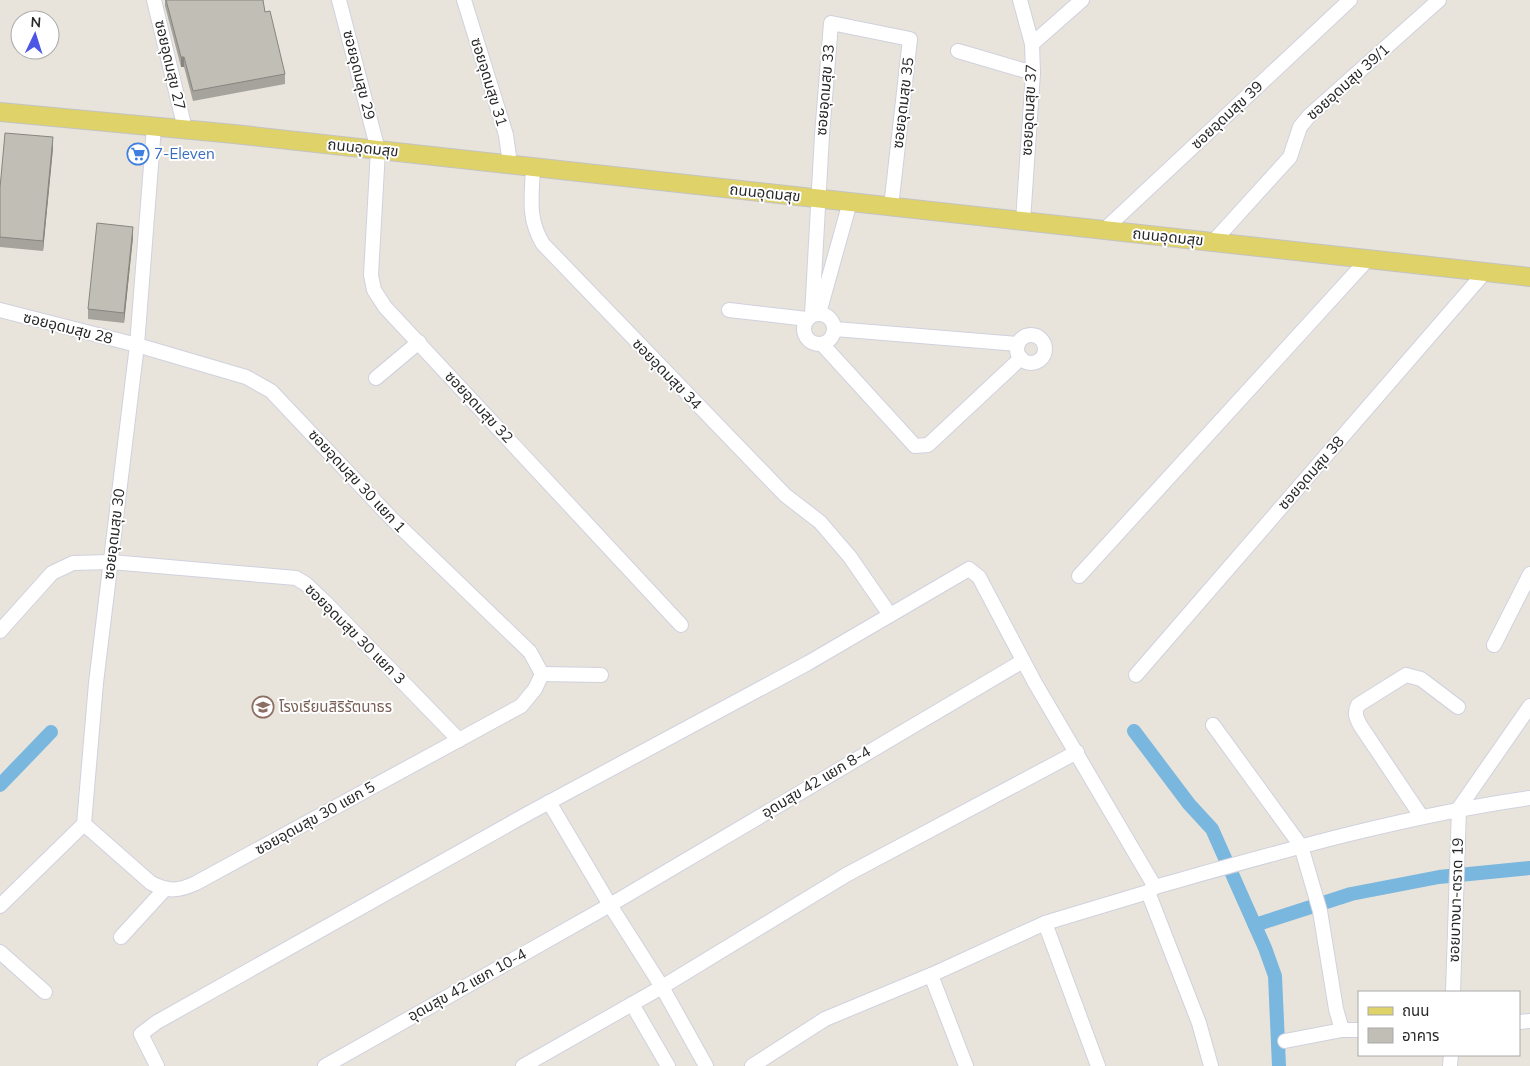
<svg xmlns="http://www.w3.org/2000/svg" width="1530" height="1066" font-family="Mulish,'Noto Sans Thai',sans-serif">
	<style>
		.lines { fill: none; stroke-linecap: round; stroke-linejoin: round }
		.canal { stroke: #79b7df; stroke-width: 14 }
		.minor-casing { stroke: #d0d1df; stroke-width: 16 }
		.major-casing { stroke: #c3c3c3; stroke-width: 20 }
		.minor { stroke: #fff; stroke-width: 14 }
		.major { stroke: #dfd269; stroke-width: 18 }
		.wall { fill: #a6a39d }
		.shaded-wall { fill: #87857f }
		.building { fill: #c1beb6; stroke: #87857f }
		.labels { text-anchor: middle; stroke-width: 4; stroke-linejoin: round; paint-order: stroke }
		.street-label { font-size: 15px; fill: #282828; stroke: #fff }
		.shop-label { font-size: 15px; fill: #366cbe; stroke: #fff; text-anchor: start }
		.education-label { font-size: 15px; fill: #785e54; stroke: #fff; text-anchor: start }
	</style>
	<rect width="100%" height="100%" fill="#e8e4db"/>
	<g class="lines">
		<!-- canal -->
		<g class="canal">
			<path d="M1134,731L1189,804L1212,829L1265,948L1275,976L1279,1066"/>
			<path d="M0,785L51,732"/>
			<path d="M1255,925L1351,894L1439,877L1530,868"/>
		</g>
		<!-- minor casing -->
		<g class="minor-casing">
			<g id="minor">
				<path d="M154,0L185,129"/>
				<path d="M339,0L378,150L371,275L374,290L385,307L681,625"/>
				<path d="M464,0L506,135L510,164"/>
				<path d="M1020,0L1032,44L1033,73L1023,221"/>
				<path d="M1032,44L1082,0"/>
				<path d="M958,51L1033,73"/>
				<path d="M533,167C532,196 527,218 543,244L785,495L820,522L850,557L890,615"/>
				<path d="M1103,231L1350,0"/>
				<path d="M1213,242L1290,157L1300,127L1309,116L1439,0"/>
				<path d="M0,310L137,345L246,377L271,391L392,519L530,652L542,674"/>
				<path d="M729,310L807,319"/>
				<path d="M819,313L850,202"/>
				<circle cx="819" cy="329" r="15"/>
				<path d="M812,315L822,135L831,23L910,39L891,207"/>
				<path d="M835,329L1018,344"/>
				<circle cx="1031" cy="349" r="14"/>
				<path d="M822,344L915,446L928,445L1021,358"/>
				<path d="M376,378L419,342"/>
				<path d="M1079,576L1368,259"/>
				<path d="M0,631L52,573L73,563L111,562L296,578L306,584L325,602L459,740"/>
				<path d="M1494,645L1530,574"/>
				<path d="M542,674L601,675"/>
				<path d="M1136,675L1485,272"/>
				<path d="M1213,725L1301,846L1320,911L1336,1009L1342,1030"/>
				<path d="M549,802L610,905L662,987L706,1066"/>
				<path d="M1459,808L1530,706"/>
				<path d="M1421,816L1360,725C1356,717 1354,713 1358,705L1406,675L1421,679L1458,707"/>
				<path d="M84,824L151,883C169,892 179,891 196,883L521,706L535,689L542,674"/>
				<path d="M1148,892L1199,1023L1211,1066"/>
				<path d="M0,906L84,824L96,683L137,345L154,127"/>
				<path d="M1045,923L1098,1066"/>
				<path d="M121,937L164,890"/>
				<path d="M0,952L45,992"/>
				<path d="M931,975L966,1066"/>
				<path d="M1453,992L1459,808"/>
				<path d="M632,1004L668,1066"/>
				<path d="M1519,1022L1530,1021"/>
				<path d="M1285,1041L1342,1030H1359"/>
				<path d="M157,1066L141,1034L157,1022L529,813L808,663L969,569L979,577L1035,683L1155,887"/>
				<path d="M325,1066L610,905L1023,661"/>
				<path d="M523,1066L662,987L846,875L1077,752"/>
				<path d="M752,1066L825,1019L931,975L1045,923L1148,892L1155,887C1279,852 1402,816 1530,798"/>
				<path d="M1450,1066L1451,1055"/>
			</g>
		</g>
		<!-- major casing -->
		<g class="major-casing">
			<path id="major" d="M0,112L234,134L1530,277"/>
		</g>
		<!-- minor -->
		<use href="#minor" class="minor"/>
		<!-- major -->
		<use href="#major" class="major"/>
	</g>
	<!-- wall -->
	<g class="wall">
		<path d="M165,0H263L265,12L285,74V84L193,101L184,67H181L165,6Z"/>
		<path d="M53,148L43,251L0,247V188Z"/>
		<path d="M133,237L124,323L88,319V309Z"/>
	</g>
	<!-- shaded-wall -->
	<g class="shaded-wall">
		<rect x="181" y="57" width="3" height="10"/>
		<path d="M53,137V148L43,251V241Z"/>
		<path d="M133,227V237L124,323V313Z"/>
	</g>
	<!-- building -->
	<g class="building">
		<path d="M166,0H263L265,12L270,11L285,74L193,91L184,57H181Z"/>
		<path d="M5,133L53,137L43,241L0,237V188Z"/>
		<path d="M97,223L133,227L124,313L88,309Z"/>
	</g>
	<!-- icons -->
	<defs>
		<g id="supermarket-ring" transform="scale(1.125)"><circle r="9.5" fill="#fff" stroke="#3f7fe0" stroke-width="1.5"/><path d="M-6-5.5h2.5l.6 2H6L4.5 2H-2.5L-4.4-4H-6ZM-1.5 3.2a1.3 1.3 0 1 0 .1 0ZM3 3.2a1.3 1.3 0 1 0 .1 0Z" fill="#3f7fe0"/></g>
		<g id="school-ring" transform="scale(1.125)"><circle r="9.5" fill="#fff" stroke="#8d6e63" stroke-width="1.5"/><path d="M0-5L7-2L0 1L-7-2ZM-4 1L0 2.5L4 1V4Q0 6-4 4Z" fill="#8d6e63"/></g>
	</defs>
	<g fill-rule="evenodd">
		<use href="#supermarket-ring" x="138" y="154"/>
		<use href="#school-ring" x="263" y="707"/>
	</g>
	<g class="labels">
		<!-- street labels -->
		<g class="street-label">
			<text transform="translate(170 65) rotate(77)" y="5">ซอยอุดมสุข 27</text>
			<text transform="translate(359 75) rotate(76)" y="5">ซอยอุดมสุข 29</text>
			<text transform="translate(489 82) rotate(73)" y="5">ซอยอุดมสุข 31</text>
			<text transform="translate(1348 82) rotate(-42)" y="5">ซอยอุดมสุข 39/1</text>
			<text transform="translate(825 90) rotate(-85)" y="5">ซอยอุดมสุข 33</text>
			<text transform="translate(903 103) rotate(-83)" y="5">ซอยอุดมสุข 35</text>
			<text transform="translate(1029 110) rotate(-87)" y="5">ซอยอุดมสุข 37</text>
			<text transform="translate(1227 115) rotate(-43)" y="5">ซอยอุดมสุข 39</text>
			<text transform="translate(363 148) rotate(6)" y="5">ถนนอุดมสุข</text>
			<text transform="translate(765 193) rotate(6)" y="5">ถนนอุดมสุข</text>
			<text transform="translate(1168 237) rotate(6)" y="5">ถนนอุดมสุข</text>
			<text transform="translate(68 328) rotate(14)" y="5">ซอยอุดมสุข 28</text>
			<text transform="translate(667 374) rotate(46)" y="5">ซอยอุดมสุข 34</text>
			<text transform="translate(479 407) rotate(47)" y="5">ซอยอุดมสุข 32</text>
			<text transform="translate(1311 473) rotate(-49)" y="5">ซอยอุดมสุข 38</text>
			<text transform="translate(357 481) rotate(47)" y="5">ซอยอุดมสุข 30 แยก 1</text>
			<text transform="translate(114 534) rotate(-83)" y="5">ซอยอุดมสุข 30</text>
			<text transform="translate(355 634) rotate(45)" y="5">ซอยอุดมสุข 30 แยก 3</text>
			<text transform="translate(816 782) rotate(-31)" y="5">อุดมสุข 42 แยก 8-4</text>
			<text transform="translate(315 818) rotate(-29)" y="5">ซอยอุดมสุข 30 แยก 5</text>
			<text transform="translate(1456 900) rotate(-88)" y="5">ซอยบางนา-ตราด 19</text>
			<text transform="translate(467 985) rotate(-29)" y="5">อุดมสุข 42 แยก 10-4</text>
		</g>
		<!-- shop labels -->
		<g class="shop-label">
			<text x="154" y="159">7-Eleven</text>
		</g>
		<!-- education labels -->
		<g class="education-label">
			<text x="279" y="712">โรงเรียนสิริรัตนาธร</text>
		</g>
	</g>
	<!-- legend -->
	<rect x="1358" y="991" width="162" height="65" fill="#ffffff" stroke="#a9a9a9"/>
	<rect x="1368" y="1007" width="25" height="8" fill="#dfd269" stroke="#a9a9a9"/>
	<text x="1402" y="1016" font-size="15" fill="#282828">ถนน</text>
	<rect x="1368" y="1028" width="25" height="15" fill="#c1beb6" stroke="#a9a9a9"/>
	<text x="1402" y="1041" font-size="15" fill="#282828">อาคาร</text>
	<!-- north arrow -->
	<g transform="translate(35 35) rotate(4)"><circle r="24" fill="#ffffff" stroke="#a9a9a9"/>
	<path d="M0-4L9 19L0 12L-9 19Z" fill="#4c56e4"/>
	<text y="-8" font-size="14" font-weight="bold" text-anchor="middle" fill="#282828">N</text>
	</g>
</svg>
